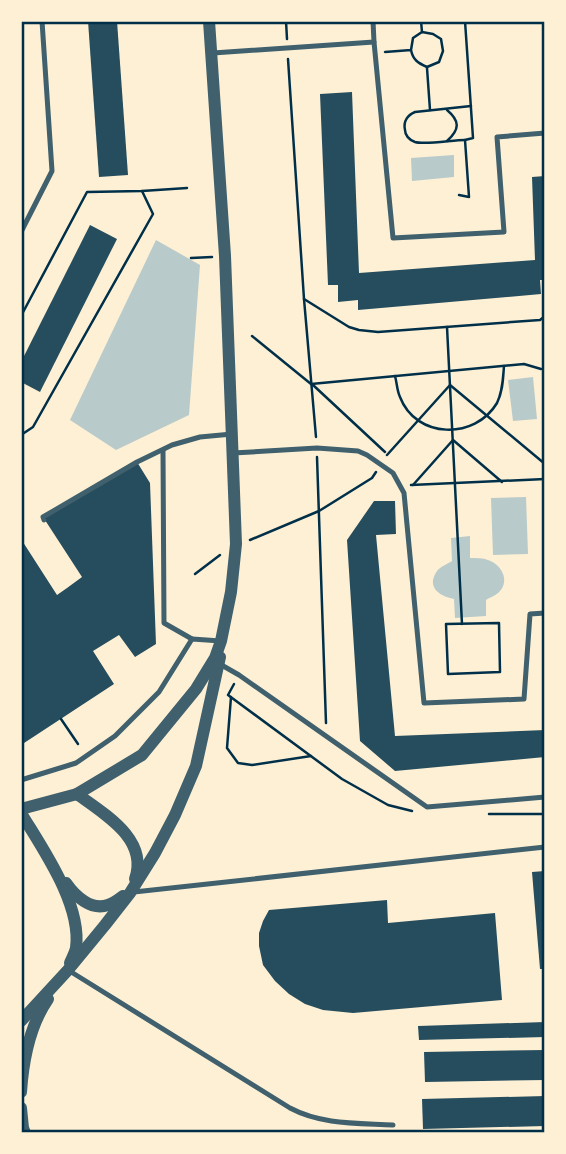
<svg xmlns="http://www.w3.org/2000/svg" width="566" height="1154" font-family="'Roboto Condensed',sans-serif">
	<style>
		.green { fill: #b9caca }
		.building { fill: #264d5e }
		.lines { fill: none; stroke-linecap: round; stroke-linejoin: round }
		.path { stroke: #003049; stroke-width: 2.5 }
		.service { stroke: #3f606c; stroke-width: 5 }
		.tertiary { stroke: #3f606c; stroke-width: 12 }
		.neatline { fill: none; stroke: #003049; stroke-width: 2.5 }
	</style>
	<rect width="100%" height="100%" fill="#fdf0d5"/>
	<!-- green -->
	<g class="green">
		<path d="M454,155V177L412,181L411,158Z"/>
		<path d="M156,240L200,265L189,415L116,450L70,420Z"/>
		<path d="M533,377L537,419L513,421L508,380Z"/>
		<path d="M526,497L528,554L493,555L491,498Z"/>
		<path d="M470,536V558C476,558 483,558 488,560C501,564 510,580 500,591C496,596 490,597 486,600V616L455,618L454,599C439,596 426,587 437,571C440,567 447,564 452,561L451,538Z"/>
	</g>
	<!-- building -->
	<g class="building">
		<path d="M88,21H117L128,175L99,177Z"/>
		<path d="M352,92L359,273L535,260L532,177L545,176V280H540L541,294L358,310V300L338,302V285H328L320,94Z"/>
		<path d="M90,225L117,239L40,392L21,382V362Z"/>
		<path d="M137,462L150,483L156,644L135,657L119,635L93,651L114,684L21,745V539L57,595L67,588L82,577L43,517Z"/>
		<path d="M374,501H395L396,534L376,535L395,736L545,730V757L395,771L360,741L347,540Z"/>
		<path d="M545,871V969H540L532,872Z"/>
		<path d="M387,900L388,923L495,913L502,1000L353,1013L323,1010L305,1004L289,994L275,981L263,965L259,946V933L263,921L269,910Z"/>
		<path d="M545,1022V1037L419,1040L418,1026Z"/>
		<path d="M545,1050V1080L425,1082L424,1052Z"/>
		<path d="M545,1096V1126L423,1129L422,1099Z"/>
	</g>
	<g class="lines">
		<!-- path -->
		<g class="path">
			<path d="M286,21L287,39"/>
			<path d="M421,21L422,32"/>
			<path d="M385,52L411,50L413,38L422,32L433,34L441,39L443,51L439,62L427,67C418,63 413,60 411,50"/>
			<path d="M288,59L304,299L316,437"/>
			<path d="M427,68L430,110"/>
			<path d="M465,140C453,140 425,145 415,142C409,140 405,135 405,130C403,121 408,115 415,112L471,106"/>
			<path d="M447,141C460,129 460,121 447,110"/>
			<path d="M459,195L469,197L465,140L473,138L465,21"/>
			<path d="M191,258L212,257"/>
			<path d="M304,299L349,327L359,330L378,332L540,320L545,316"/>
			<path d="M21,316L87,192L142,191L187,188"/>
			<path d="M447,327L462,624"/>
			<path d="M252,336L311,384L524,364L541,369"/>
			<path d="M395,376C397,383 397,391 400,397C416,439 475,440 497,403C503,391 503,378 504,366"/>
			<path d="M313,385L385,452"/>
			<path d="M21,435L33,427L153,214L142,191"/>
			<path d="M387,455L450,385L545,464"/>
			<path d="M317,457L326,723"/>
			<path d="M411,485L545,479"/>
			<path d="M413,485L453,440L502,482"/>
			<path d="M250,540L319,511L372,478L376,472"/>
			<path d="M195,574L220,555"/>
			<path d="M499,623L500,672L448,674L446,624Z"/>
			<path d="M234,684L228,695L342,779L388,805L412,811"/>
			<path d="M231,697L227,748L238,763L252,765L311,756"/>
			<path d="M61,719L78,744"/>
			<path d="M489,814H545"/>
		</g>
		<!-- service -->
		<g class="service">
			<path d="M374,42L393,238L504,232L497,137L545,133"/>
			<path d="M213,53L374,42L373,21"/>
			<path d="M21,232L52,171L42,21"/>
			<path d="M163,450L164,623L192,639"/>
			<path d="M233,453L317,448L358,451L367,455L393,473L404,493L424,703L524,699L530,614L545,613"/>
			<path d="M44,520L43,517L137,462L172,445L200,437L232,434"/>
			<path d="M218,663L239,675L427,807L545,797"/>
			<path d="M21,780L76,763L115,736L159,692L192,639L221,641"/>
			<path d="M134,892L545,847"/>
			<path d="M68,970L290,1108C322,1125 358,1123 393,1125"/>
		</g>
		<!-- tertiary -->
		<g class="tertiary">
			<path d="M77,794C104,814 149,839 135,879"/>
			<path d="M21,809L77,794L142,755L196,689L215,658L221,641L231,592L236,544L225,256L209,21"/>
			<path d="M21,813C42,848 82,904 76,948C75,953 72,958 70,963"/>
			<path d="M66,883C75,896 91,911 108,905C114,903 119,899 123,896"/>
			<path d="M21,1021L68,970L105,925L130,893L155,853L175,815L196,766L220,657"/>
			<path d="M21,1092C23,1062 30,1025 48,999"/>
			<path d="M21,1108L23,1128L25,1133"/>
		</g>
	</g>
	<!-- border -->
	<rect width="566" height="1154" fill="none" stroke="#fdf0d5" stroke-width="46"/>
	<rect x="23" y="23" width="520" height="1108" class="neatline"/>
</svg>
